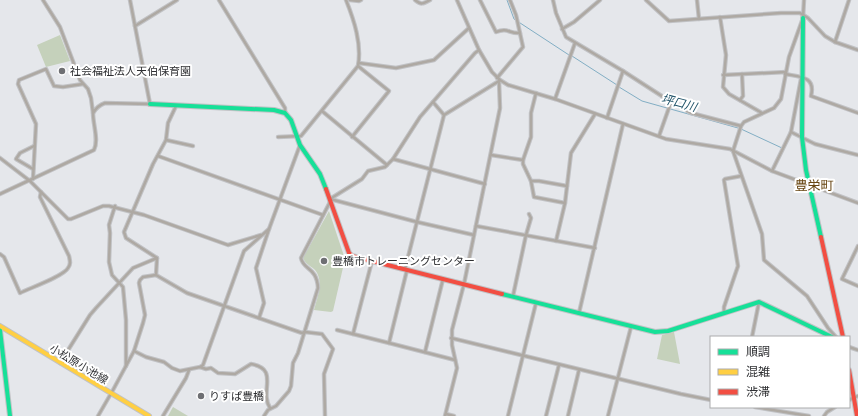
<svg xmlns="http://www.w3.org/2000/svg" width="858" height="416" font-family="'PT Serif','Noto Sans JP',serif">
	<style>
		.green { fill: #c5d1bb }
		.lines { fill: none; stroke-linecap: round; stroke-linejoin: round }
		.stream { stroke: #82aec4; stroke-width: 1 }
		.street-casing { stroke: #c1c2c5; stroke-width: 4.5 }
		.fast-casing { stroke: #c1c2c5; stroke-width: 6 }
		.slow-casing { stroke: #c1c2c5; stroke-width: 6 }
		.jam-casing { stroke: #c1c2c5; stroke-width: 6 }
		.street { stroke: #aea9a3; stroke-width: 2.5 }
		.fast { stroke: #16e098; stroke-width: 4 }
		.slow { stroke: #ffcf43; stroke-width: 4 }
		.jam { stroke: #f24e42; stroke-width: 4 }
		.poi-dot { fill: #6e6f73; stroke: #fff; stroke-width: 1.5 }
		.labels { text-anchor: middle; stroke-width: 4; stroke-linejoin: round; paint-order: stroke }
		.poi-label { font-size: 11px; fill: #2e2f32; stroke: #fff; text-anchor: start }
		.street-label { font-size: 11px; fill: #2e2f32; stroke: #fff }
		.water-label { font-size: 12px; font-style: italic; fill: #1f5268; stroke: #fff }
		.quarter-label { font-size: 13px; fill: #674511; stroke: #fff }
	</style>
	<rect width="100%" height="100%" fill="#e5e7eb"/>
	<!-- green -->
	<g class="green">
		<path d="M60,35L70,61L46,67L37,45Z"/>
		<path d="M329,211L345,259L333,311L331,312L314,310C317,298 325,280 314,269C310,266 305,263 303,258Z"/>
		<path d="M674,332L680,364L657,359L662,335Z"/>
		<path d="M173,407L188,416H168Z"/>
	</g>
	<g class="lines">
		<!-- stream -->
		<g class="stream">
			<path d="M507,0L514,19L569,55"/>
			<path d="M572,56L617,85"/>
			<path d="M619,87L642,101L738,128"/>
			<path d="M741,129L782,148"/>
		</g>
		<!-- street casing -->
		<g class="street-casing">
			<g id="street">
				<path d="M43,0L60,27L80,80L88,89L91,98L93,113C96,108 99,105 105,103L150,104L130,0"/>
				<path d="M219,0L285,108V113"/>
				<path d="M350,0L359,1L361,0"/>
				<path d="M415,0C421,5 423,4 430,0"/>
				<path d="M480,0L496,32C508,27 509,34 520,33"/>
				<path d="M553,0L556,13L566,37L623,71L671,102L691,113L741,126"/>
				<path d="M646,0L669,21L781,13H800L808,18L825,36L835,42L858,50"/>
				<path d="M697,0L699,19"/>
				<path d="M804,0L803,18L789,57L781,99L774,108L744,122L741,126L733,151L762,234L764,260L807,296L828,328L836,337"/>
				<path d="M720,17L726,55L723,87L729,94L762,113"/>
				<path d="M135,26L177,0"/>
				<path d="M562,29L574,22L600,0"/>
				<path d="M835,42L849,0"/>
				<path d="M479,50L492,72L500,80L508,85L555,99L666,139L730,149L772,171L858,203"/>
				<path d="M359,63L396,68L434,60L469,28"/>
				<path d="M785,74C800,77 816,76 811,96L858,113"/>
				<path d="M723,75L786,72"/>
				<path d="M497,78L523,47L516,15L510,0"/>
				<path d="M555,99L575,43"/>
				<path d="M740,100L743,96L742,74"/>
				<path d="M433,102L444,115"/>
				<path d="M322,111L387,165"/>
				<path d="M607,118L623,71"/>
				<path d="M791,132L815,144L858,155"/>
				<path d="M659,136L671,102"/>
				<path d="M278,137L301,136L358,66C362,44 354,20 346,0"/>
				<path d="M352,137L389,91L358,66"/>
				<path d="M166,140L193,146"/>
				<path d="M491,155L523,160L531,137V113L536,93"/>
				<path d="M158,156L323,215"/>
				<path d="M0,158L30,181L68,219H71L103,206H109L144,215L228,245L261,235"/>
				<path d="M393,159L485,184"/>
				<path d="M523,160V164L531,181L534,197L565,203"/>
				<path d="M33,169L16,159L20,153L34,146"/>
				<path d="M772,171L791,132L801,79"/>
				<path d="M33,179L36,124L18,84L19,80L46,69L54,86L63,87L83,84"/>
				<path d="M531,181H539L567,186"/>
				<path d="M0,194L94,150C99,140 93,125 93,113"/>
				<path d="M330,199L362,179L368,171L385,167L393,159L420,117L475,53L479,50L457,0"/>
				<path d="M330,199L417,222L474,235"/>
				<path d="M115,206L109,225L110,233L109,262L112,275L123,287L126,320V366"/>
				<path d="M476,226L595,248"/>
				<path d="M556,241L565,203L571,153L595,114"/>
				<path d="M858,246L842,279L858,286"/>
				<path d="M0,254L4,257L20,293C30,288 64,276 68,268C71,264 70,261 69,256L40,197L41,192"/>
				<path d="M405,269L444,115L499,81"/>
				<path d="M407,270L389,343L455,360"/>
				<path d="M156,275L157,258L126,238L124,232L153,164L166,140L168,123L176,106"/>
				<path d="M513,296L526,235L531,218L529,214"/>
				<path d="M579,313L623,124"/>
				<path d="M724,313V307L738,266L724,180L725,179L741,176"/>
				<path d="M259,318L264,303L256,268L269,229"/>
				<path d="M337,330L389,343"/>
				<path d="M353,334L372,261"/>
				<path d="M752,337L759,302"/>
				<path d="M451,338L681,394L711,400"/>
				<path d="M849,347L858,350"/>
				<path d="M134,351L146,357L164,362L172,368L180,371L200,367L203,365L244,251L269,229L300,145"/>
				<path d="M425,352L443,279"/>
				<path d="M60,363L90,315L96,308L133,268L157,258"/>
				<path d="M200,367L206,369L211,368L218,373L235,374L251,364C280,369 259,391 270,408"/>
				<path d="M849,400L858,396"/>
				<path d="M755,407L809,416"/>
				<path d="M446,414L454,416"/>
				<path d="M98,416L113,390L134,351L143,323L145,315L139,283L140,280L143,277L156,275L187,293L302,333L305,332L322,334L333,349L324,374L325,416"/>
				<path d="M163,416L186,378L189,370"/>
				<path d="M264,416L268,410L276,406L289,391L291,386L293,363L298,353L318,288C317,267 303,270 301,258L330,202"/>
				<path d="M445,416L457,368L452,345V330L464,284L500,108L499,81"/>
				<path d="M508,416L536,303"/>
				<path d="M546,416L559,365"/>
				<path d="M568,416L579,370"/>
				<path d="M608,416L631,327"/>
				<path d="M824,416L827,412L835,407"/>
			</g>
		</g>
		<!-- fast casing -->
		<g class="fast-casing">
			<g id="fast">
				<path d="M803,18L802,137L806,170L821,237"/>
				<path d="M150,104L274,110L285,113L291,120L300,145L320,174L326,189"/>
				<path d="M502,294L655,332L668,331L759,302L832,337"/>
				<path d="M0,330L10,416"/>
			</g>
		</g>
		<!-- slow casing -->
		<g class="slow-casing">
			<path id="slow" d="M0,326L149,416"/>
		</g>
		<!-- jam casing -->
		<g class="jam-casing">
			<g id="jam">
				<path d="M326,189L349,253L352,256L502,294"/>
				<path d="M821,237L843,337"/>
				<path d="M849,370L857,416"/>
			</g>
		</g>
		<!-- street -->
		<use href="#street" class="street"/>
		<!-- fast -->
		<use href="#fast" class="fast"/>
		<!-- slow -->
		<use href="#slow" class="slow"/>
		<!-- jam -->
		<use href="#jam" class="jam"/>
	</g>
	<!-- markers -->
	<g class="poi-dot">
		<circle cx="62" cy="71" r="4"/>
		<circle cx="324" cy="261" r="4"/>
		<circle cx="201" cy="396" r="4"/>
	</g>
	<g class="labels">
		<!-- poi labels -->
		<g class="poi-label">
			<text x="70" y="75">社会福祉法人天伯保育園</text>
			<text x="332" y="265">豊橋市トレーニングセンター</text>
			<text x="209" y="400">りすぱ豊橋</text>
		</g>
		<!-- street labels -->
		<g class="street-label">
			<text transform="translate(79 364) rotate(31)" y="4">小松原小池線</text>
		</g>
		<!-- water labels -->
		<g class="water-label">
			<text transform="translate(679 103) rotate(15)" y="4">坪口川</text>
		</g>
		<!-- quarter labels -->
		<g class="quarter-label">
			<text x="814" y="190">豊栄町</text>
		</g>
	</g>
	<!-- legend -->
	<rect x="710" y="336" width="140" height="72" fill="#ffffff" stroke="#abacad"/>
	<rect x="718" y="349" width="20" height="6" fill="#16e098" stroke="#abacad"/>
	<text x="746" y="356" font-size="12" fill="#2e2f32">順調</text>
	<rect x="718" y="369" width="20" height="6" fill="#ffcf43" stroke="#abacad"/>
	<text x="746" y="376" font-size="12" fill="#2e2f32">混雑</text>
	<rect x="718" y="389" width="20" height="6" fill="#f24e42" stroke="#abacad"/>
	<text x="746" y="396" font-size="12" fill="#2e2f32">渋滞</text>
</svg>
